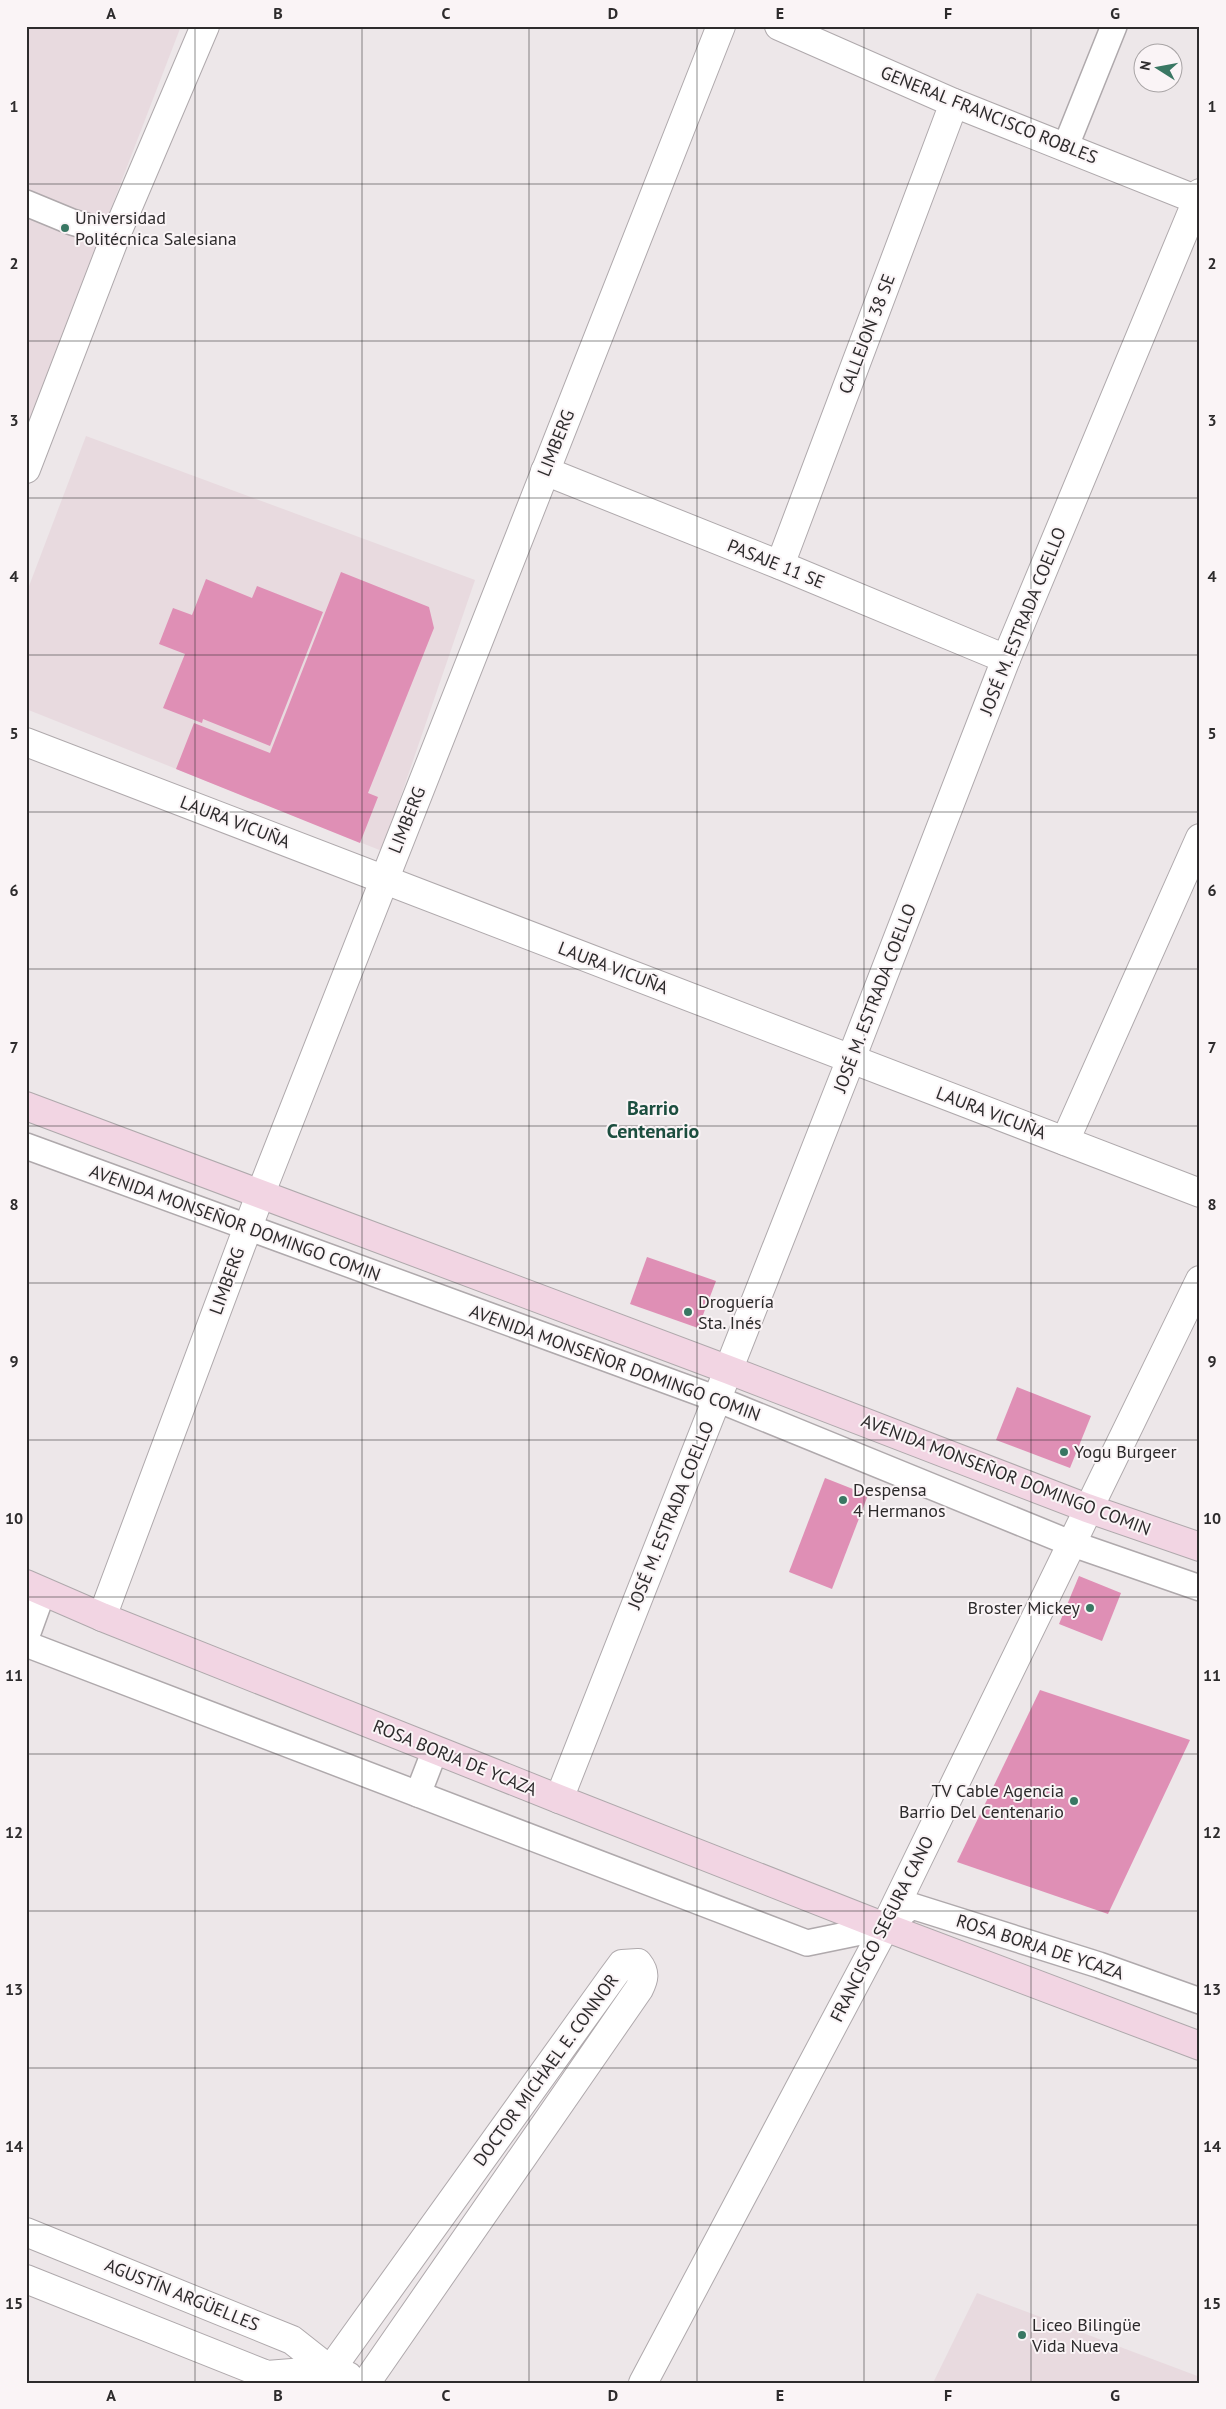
<svg xmlns="http://www.w3.org/2000/svg" width="1226" height="2409" font-family="'PT Sans',sans-serif">
	<style>
		.built { fill: #e8dadf }
		.building { fill: #df8fb5 }
		.lines { fill: none; stroke-linecap: round; stroke-linejoin: round }
		.service-casing { stroke: #afa9ac; stroke-width: 28 }
		.pedestrian-casing { stroke: #afa9ac; stroke-width: 30 }
		.minor-casing { stroke: #afa9ac; stroke-width: 30 }
		.tertiary-casing { stroke: #afa9ac; stroke-width: 30 }
		.secondary-casing { stroke: #afa9ac; stroke-width: 30 }
		.service { stroke: #fff; stroke-width: 25 }
		.pedestrian { stroke: #fff; stroke-width: 28 }
		.minor { stroke: #fff; stroke-width: 28 }
		.tertiary { stroke: #fff; stroke-width: 28 }
		.secondary { stroke: #f2d5e3; stroke-width: 28 }
		.grid { fill: none; stroke: #2d2b2c; stroke-width: 1; stroke-opacity: 0.55 }
		.poi-dot { fill: #397763; stroke: #faf4f6; stroke-width: 2 }
		.labels { text-anchor: middle; stroke-width: 4; stroke-linejoin: round; paint-order: stroke }
		.street-label { font-size: 18px; fill: #2d2b2c; stroke: #faf4f6 }
		.poi-label { font-size: 18px; fill: #2d2b2c; stroke: #faf4f6; text-anchor: start }
		.quarter-label { font-size: 20px; font-weight: bold; fill: #1c4e3f; stroke: #faf4f6 }
		.neatline { fill: none; stroke: #2d2b2c; stroke-width: 2 }
		.grid-label { font-size: 16px; text-anchor: middle; font-weight: bold; fill: #2d2b2c }
	</style>
	<rect width="100%" height="100%" fill="#ede7e9"/>
	<!-- built -->
	<g class="built">
		<path d="M26,26H181L26,430Z"/>
		<path d="M86,436L475,580L382,851L26,709V594Z"/>
		<path d="M977,2293L1200,2377V2383H933Z"/>
	</g>
	<!-- building -->
	<g class="building">
		<path d="M341,572L429,607L434,628L368,793L378,797L360,843L176,769L194,723L270,753Z"/>
		<path d="M206,579L252,598L257,586L323,612L270,746L203,719L202,723L163,708L185,654L159,644L173,608L192,615Z"/>
		<path d="M647,1257L716,1281L698,1328L630,1304Z"/>
		<path d="M1017,1387L1091,1416L1070,1468L996,1440Z"/>
		<path d="M825,1478L868,1495L832,1589L789,1572Z"/>
		<path d="M1079,1576L1121,1593L1102,1641L1059,1624Z"/>
		<path d="M1040,1690L1190,1740L1108,1914L957,1862Z"/>
	</g>
	<g class="lines">
		<!-- service casing -->
		<g class="service-casing">
			<g id="service">
				<path d="M1065,148L1114,26"/>
				<path d="M26,203L72,222L116,235"/>
				<path d="M26,1146L717,1399L1070,1543L1200,1588"/>
				<path d="M26,1638L43,1591"/>
				<path d="M26,1644L807,1943L885,1927L912,1906L1099,1965L1200,2001"/>
				<path d="M418,1794L435,1750"/>
			</g>
		</g>
		<!-- pedestrian casing -->
		<g class="pedestrian-casing">
			<path id="pedestrian" d="M1065,1141L1200,838"/>
		</g>
		<!-- minor casing -->
		<g class="minor-casing">
			<g id="minor">
				<path d="M779,26L954,103L1200,201"/>
				<path d="M26,469L116,235L205,26"/>
				<path d="M545,471L780,565L1006,659"/>
				<path d="M780,565L954,103"/>
				<path d="M26,742L1200,1193"/>
				<path d="M102,1617L260,1195L721,26"/>
				<path d="M559,1799L851,1059L1006,659L1200,193"/>
				<path d="M885,1927L1200,1280"/>
				<path d="M26,2232L292,2340L330,2370L348,2376"/>
				<path d="M26,2279L267,2375L330,2370"/>
				<path d="M321,2383L611,1979L622,1964L638,1963C646,1973 644,1979 639,1989L366,2383"/>
			</g>
		</g>
		<!-- tertiary casing -->
		<g class="tertiary-casing">
			<path id="tertiary" d="M643,2383L885,1927"/>
		</g>
		<!-- secondary casing -->
		<g class="secondary-casing">
			<g id="secondary">
				<path d="M26,1106L729,1370L1087,1508L1200,1547"/>
				<path d="M26,1584L102,1617L559,1799L885,1927L1200,2046"/>
			</g>
		</g>
		<!-- service -->
		<use href="#service" class="service"/>
		<!-- pedestrian -->
		<use href="#pedestrian" class="pedestrian"/>
		<!-- minor -->
		<use href="#minor" class="minor"/>
		<!-- tertiary -->
		<use href="#tertiary" class="tertiary"/>
		<!-- secondary -->
		<use href="#secondary" class="secondary"/>
	</g>
	<!-- grid -->
	<path class="grid" d="M195,26V2383M362,26V2383M529,26V2383M697,26V2383M864,26V2383M1031,26V2383M26,184H1200M26,341H1200M26,498H1200M26,655H1200M26,812H1200M26,969H1200M26,1126H1200M26,1283H1200M26,1440H1200M26,1597H1200M26,1754H1200M26,1911H1200M26,2068H1200M26,2225H1200"/>
	<!-- markers -->
	<g class="poi-dot">
		<circle cx="65" cy="228" r="5"/>
		<circle cx="688" cy="1312" r="5"/>
		<circle cx="1064" cy="1452" r="5"/>
		<circle cx="843" cy="1500" r="5"/>
		<circle cx="1090" cy="1608" r="5"/>
		<circle cx="1074" cy="1801" r="5"/>
		<circle cx="1022" cy="2335" r="5"/>
	</g>
	<g class="labels">
		<!-- street labels -->
		<g class="street-label">
			<text transform="translate(989 115) rotate(22)" y="6">GENERAL FRANCISCO ROBLES</text>
			<text transform="translate(867 334) rotate(-69)" y="6">CALLEJON 38 SE</text>
			<text transform="translate(556 443) rotate(-68)" y="6">LIMBERG</text>
			<text transform="translate(776 564) rotate(22)" y="6">PASAJE 11 SE</text>
			<text transform="translate(1023 621) rotate(-68)" y="6">JOSÉ M. ESTRADA COELLO</text>
			<text transform="translate(407 820) rotate(-68)" y="6">LIMBERG</text>
			<text transform="translate(235 822) rotate(21)" y="6">LAURA VICUÑA</text>
			<text transform="translate(613 968) rotate(21)" y="6">LAURA VICUÑA</text>
			<text transform="translate(875 998) rotate(-69)" y="6">JOSÉ M. ESTRADA COELLO</text>
			<text transform="translate(991 1113) rotate(21)" y="6">LAURA VICUÑA</text>
			<text transform="translate(235 1223) rotate(20)" y="6">AVENIDA MONSEÑOR DOMINGO COMIN</text>
			<text transform="translate(227 1281) rotate(-70)" y="6">LIMBERG</text>
			<text transform="translate(615 1363) rotate(20)" y="6">AVENIDA MONSEÑOR DOMINGO COMIN</text>
			<text transform="translate(1006 1475) rotate(21)" y="6">AVENIDA MONSEÑOR DOMINGO COMIN</text>
			<text transform="translate(671 1515) rotate(-68)" y="6">JOSÉ M. ESTRADA COELLO</text>
			<text transform="translate(455 1758) rotate(22)" y="6">ROSA BORJA DE YCAZA</text>
			<text transform="translate(882 1929) rotate(-63)" y="6">FRANCISCO SEGURA CANO</text>
			<text transform="translate(1040 1947) rotate(18)" y="6">ROSA BORJA DE YCAZA</text>
			<text transform="translate(546 2070) rotate(-54)" y="6">DOCTOR MICHAEL E. CONNOR</text>
			<text transform="translate(182 2295) rotate(22)" y="6">AGUSTÍN ARGÜELLES</text>
		</g>
		<!-- poi labels -->
		<g class="poi-label">
			<text x="75" y="224">Universidad<tspan x="75" dy="21">Politécnica Salesiana</tspan></text>
			<text x="698" y="1308">Droguería<tspan x="698" dy="21">Sta. Inés</tspan></text>
			<text x="1074" y="1458">Yogu Burgeer</text>
			<text x="853" y="1496">Despensa<tspan x="853" dy="21">4 Hermanos</tspan></text>
			<text x="1080" y="1614" text-anchor="end">Broster Mickey</text>
			<text x="1064" y="1797" text-anchor="end">TV Cable Agencia<tspan x="1064" dy="21">Barrio Del Centenario</tspan></text>
			<text x="1032" y="2331">Liceo Bilingüe<tspan x="1032" dy="21">Vida Nueva</tspan></text>
		</g>
		<!-- quarter labels -->
		<g class="quarter-label">
			<text x="653" y="1115">Barrio<tspan x="653" dy="23">Centenario</tspan></text>
		</g>
	</g>
	<!-- border -->
	<rect width="1226" height="2409" fill="none" stroke="#faf4f6" stroke-width="55"/>
	<!-- north arrow -->
	<g transform="translate(1158 68) rotate(281)"><circle r="24" fill="#faf4f6" stroke="#a8a4a5"/>
	<path d="M0-4L9 19L0 12L-9 19Z" fill="#397763"/>
	<text y="-8" font-size="14" font-weight="bold" text-anchor="middle" fill="#2d2b2c">N</text>
	</g>
	<rect x="28" y="28" width="1170" height="2354" class="neatline"/>
	<g class="grid-label">
		<text x="111" y="19">A</text>
		<text x="278" y="19">B</text>
		<text x="446" y="19">C</text>
		<text x="613" y="19">D</text>
		<text x="780" y="19">E</text>
		<text x="948" y="19">F</text>
		<text x="1115" y="19">G</text>
		<text x="14" y="112">1</text>
		<text x="1212" y="112">1</text>
		<text x="14" y="269">2</text>
		<text x="1212" y="269">2</text>
		<text x="14" y="426">3</text>
		<text x="1212" y="426">3</text>
		<text x="14" y="582">4</text>
		<text x="1212" y="582">4</text>
		<text x="14" y="739">5</text>
		<text x="1212" y="739">5</text>
		<text x="14" y="896">6</text>
		<text x="1212" y="896">6</text>
		<text x="14" y="1053">7</text>
		<text x="1212" y="1053">7</text>
		<text x="14" y="1210">8</text>
		<text x="1212" y="1210">8</text>
		<text x="14" y="1367">9</text>
		<text x="1212" y="1367">9</text>
		<text x="14" y="1524">10</text>
		<text x="1212" y="1524">10</text>
		<text x="14" y="1681">11</text>
		<text x="1212" y="1681">11</text>
		<text x="14" y="1838">12</text>
		<text x="1212" y="1838">12</text>
		<text x="14" y="1995">13</text>
		<text x="1212" y="1995">13</text>
		<text x="14" y="2152">14</text>
		<text x="1212" y="2152">14</text>
		<text x="14" y="2309">15</text>
		<text x="1212" y="2309">15</text>
		<text x="111" y="2401">A</text>
		<text x="278" y="2401">B</text>
		<text x="446" y="2401">C</text>
		<text x="613" y="2401">D</text>
		<text x="780" y="2401">E</text>
		<text x="948" y="2401">F</text>
		<text x="1115" y="2401">G</text>
	</g>
</svg>
